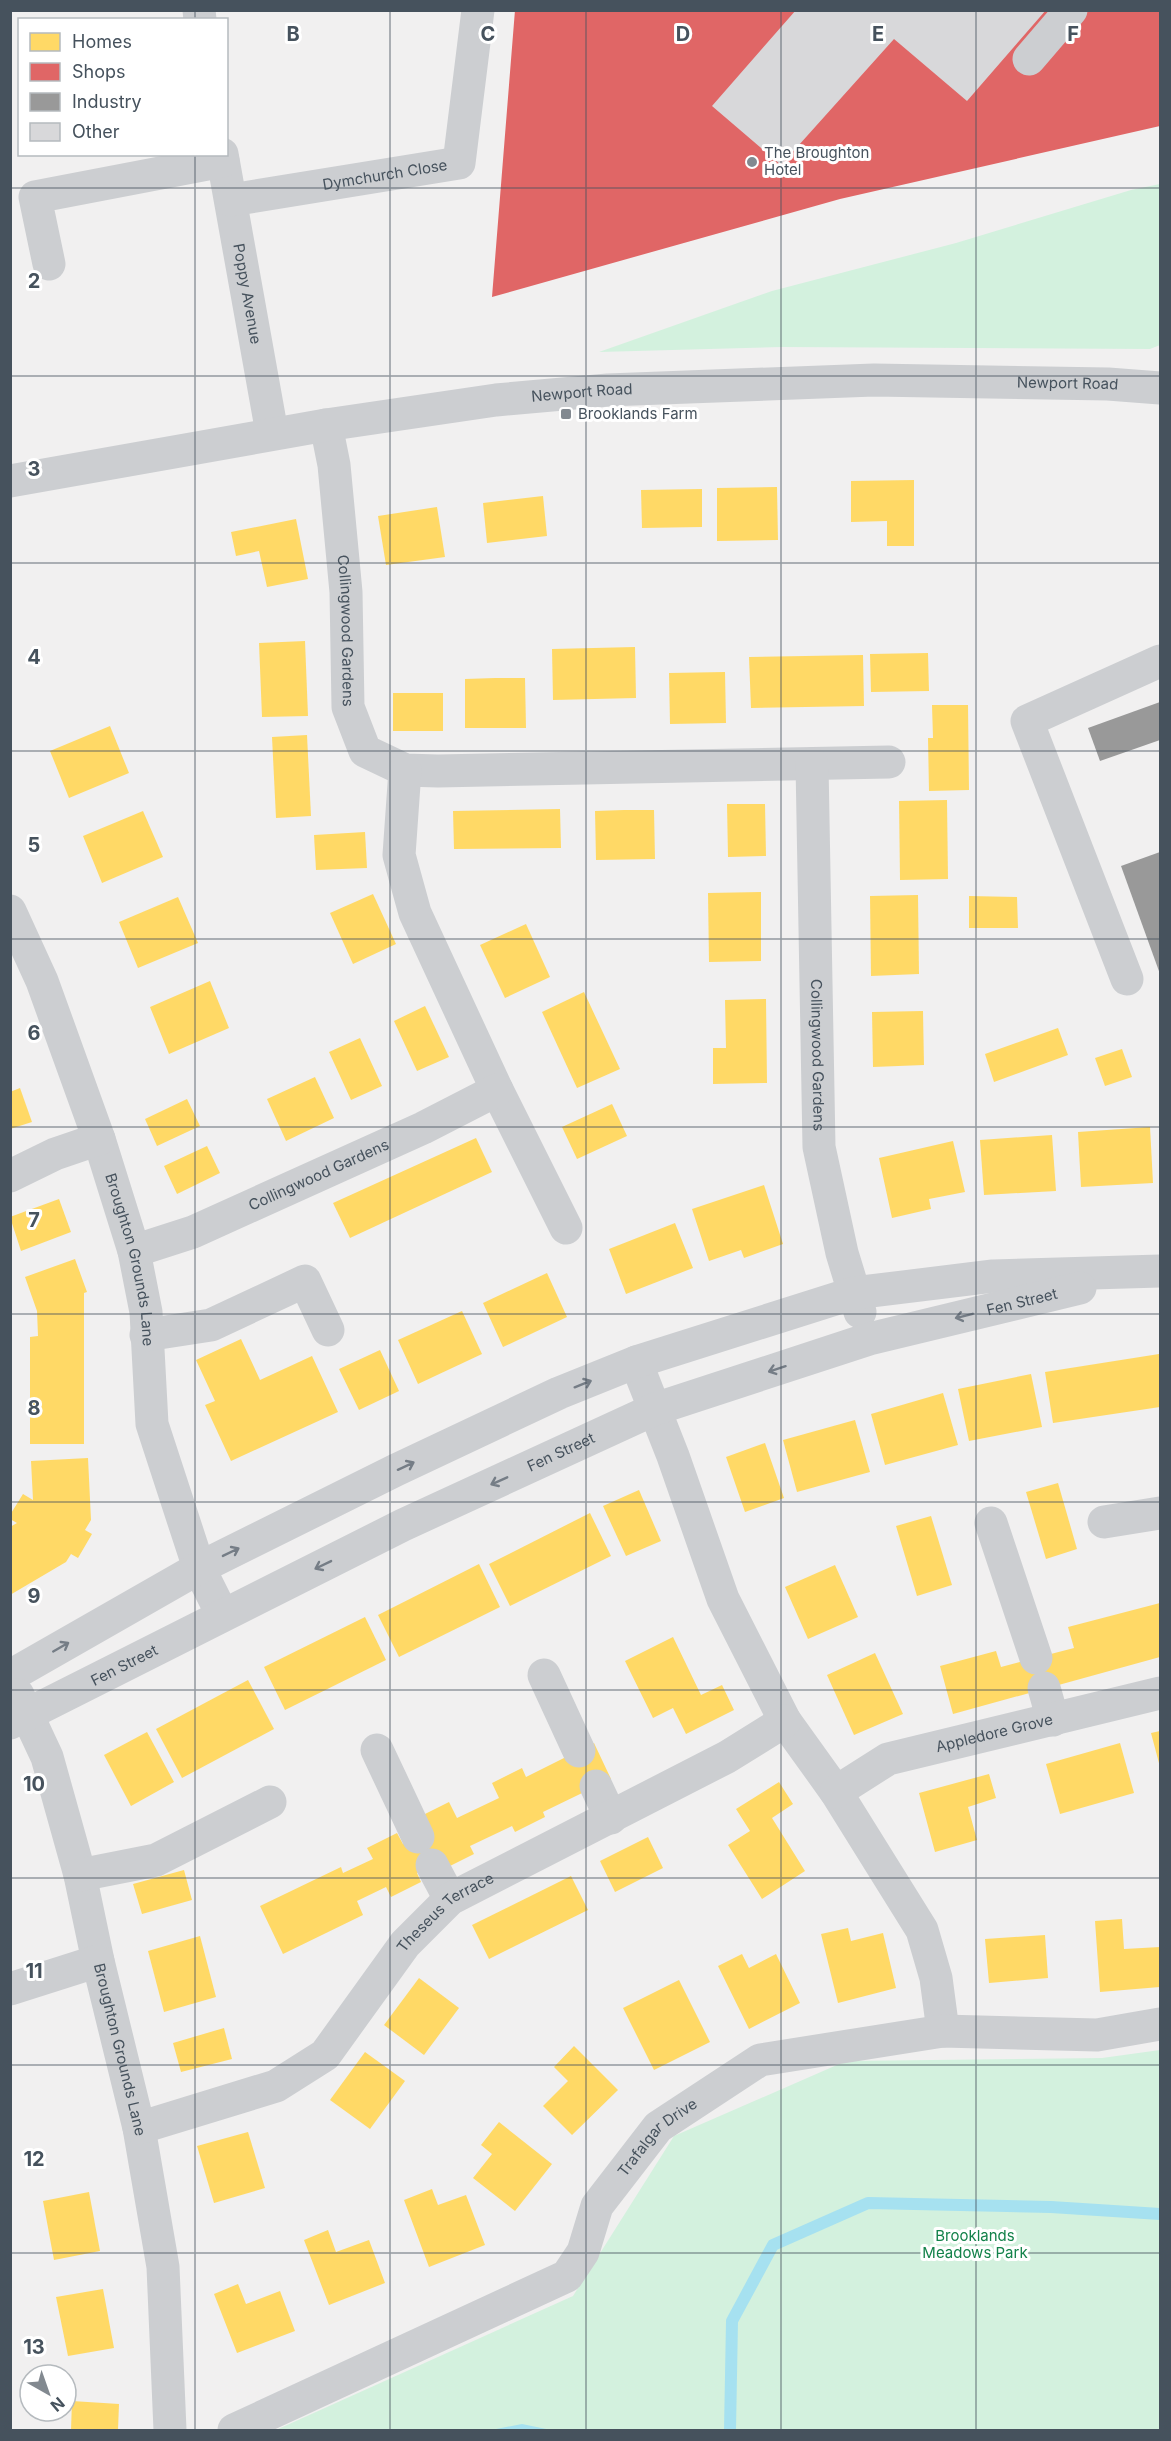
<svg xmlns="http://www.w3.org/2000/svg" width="1171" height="2441" font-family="Inter,sans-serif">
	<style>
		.green { fill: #d3f1de }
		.water { fill: #a6e1f0 }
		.homes { fill: #ffd966 }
		.shops { fill: #e06666 }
		.industry { fill: #999 }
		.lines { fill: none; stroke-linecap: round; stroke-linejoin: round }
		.stream { stroke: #a6e1f0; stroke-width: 12 }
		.building { fill: #d8d8da }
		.minor { stroke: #ccced1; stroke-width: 33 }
		.oneway { stroke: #757d86 }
		.grid { fill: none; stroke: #46525d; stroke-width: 1.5; stroke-opacity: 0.55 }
		.poi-dot { fill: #828990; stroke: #fff; stroke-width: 2 }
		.labels { text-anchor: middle; stroke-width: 6; stroke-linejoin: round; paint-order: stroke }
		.poi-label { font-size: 15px; fill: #46525d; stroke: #fff; text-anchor: start }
		.street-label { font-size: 15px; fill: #46525d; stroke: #fff }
		.park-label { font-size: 15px; fill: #13824a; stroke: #fff }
		.grid-label { font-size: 20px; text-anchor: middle; font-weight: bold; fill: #46525d; stroke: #fff; stroke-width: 6; stroke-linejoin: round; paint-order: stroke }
	</style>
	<rect width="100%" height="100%" fill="#f1f0f0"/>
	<!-- green -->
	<g class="green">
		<path d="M1160,184V345L1150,349L782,347L599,352L772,291L956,243L1131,190Z"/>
		<path d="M1160,2050V2430H276L573,2296L674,2136L846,2061L1102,2058Z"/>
	</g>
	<!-- water -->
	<path class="water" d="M522,2424L551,2430H491Z"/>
	<!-- homes -->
	<g class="homes">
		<path d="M914,480V546H887V521L851,522V481Z"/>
		<path d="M777,487L778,540L717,541V488Z"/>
		<path d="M702,489V527L642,528L641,490Z"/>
		<path d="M543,496L547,536L487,543L483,503Z"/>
		<path d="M437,507L445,557L386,565L378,516Z"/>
		<path d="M296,519L308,579L267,587L259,551L236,556L231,532Z"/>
		<path d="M305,641L308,716L262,717L259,643Z"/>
		<path d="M635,647L636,698L553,700L552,649Z"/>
		<path d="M928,653L929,691L871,692L870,654Z"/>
		<path d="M863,655L864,706L751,708L749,657Z"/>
		<path d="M725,672L726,723L670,724L669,673Z"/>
		<path d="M495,678H525L526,728H465V679Z"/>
		<rect x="393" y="693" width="50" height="38"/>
		<path d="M932,705H968L969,790L929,791L928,738H933Z"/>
		<path d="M110,726L129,773L69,798L50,751Z"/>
		<path d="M307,735L311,816L276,818L272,737Z"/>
		<path d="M947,800L948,879L900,880L899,801Z"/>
		<path d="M727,804H765L766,856L728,857Z"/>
		<path d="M560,809L561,848L454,849L453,811Z"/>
		<path d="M624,810H654L655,859L596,860L595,811Z"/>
		<path d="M143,811L163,857L102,883L83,836Z"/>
		<path d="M365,832L367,868L316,870L314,835Z"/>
		<path d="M761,892V961L709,962L708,893Z"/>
		<path d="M373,894L396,944L353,964L330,913Z"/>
		<path d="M918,895L919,974L871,976L870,896Z"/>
		<path d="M969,896L1017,897L1018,928H969Z"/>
		<path d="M178,897L198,943L138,968L119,922Z"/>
		<path d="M526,924L550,977L505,998L480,945Z"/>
		<path d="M210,981L229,1028L169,1054L150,1007Z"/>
		<path d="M584,992L620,1069L577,1088L542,1012Z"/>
		<path d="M766,999L767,1083L713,1084V1048H726L725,1000Z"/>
		<path d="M425,1006L449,1057L417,1071L394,1021Z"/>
		<path d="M923,1011L924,1065L873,1067L872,1012Z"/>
		<path d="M1058,1028L1068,1055L994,1082L985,1054Z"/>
		<path d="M360,1038L382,1086L351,1100L329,1052Z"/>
		<path d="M1122,1049L1132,1077L1105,1086L1095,1058Z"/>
		<path d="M315,1077L334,1118L286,1141L267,1099Z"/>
		<path d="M20,1088L32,1122L10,1129V1092Z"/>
		<path d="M187,1099L200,1126L157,1146L145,1119Z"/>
		<path d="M612,1104L627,1136L577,1159L562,1127Z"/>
		<path d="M1150,1127L1153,1183L1081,1187L1078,1132Z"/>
		<path d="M1052,1135L1056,1191L984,1195L980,1140Z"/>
		<path d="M476,1138L492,1172L350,1238L333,1203Z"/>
		<path d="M953,1141L965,1192L929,1199L931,1209L892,1218L879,1158Z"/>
		<path d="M207,1146L220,1173L177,1194L164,1166Z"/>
		<path d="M764,1185L783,1244L744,1258L741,1250L709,1261L692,1209Z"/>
		<path d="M59,1199L71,1232L21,1251L10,1217Z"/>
		<path d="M675,1223L693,1268L626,1294L609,1249Z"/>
		<path d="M75,1259L87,1292L84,1293V1444H30V1337L38,1336L37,1311L25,1277Z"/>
		<path d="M547,1273L567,1317L503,1347L483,1303Z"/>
		<path d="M462,1311L482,1354L418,1384L398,1340Z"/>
		<path d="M241,1339L260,1380L312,1356L338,1412L231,1461L205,1405L215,1401L196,1360Z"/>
		<path d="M380,1350L399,1391L359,1410L339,1369Z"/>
		<path d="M1159,1354L1160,1407L1053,1423L1045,1372Z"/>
		<path d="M1031,1374L1042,1427L969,1441L958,1389Z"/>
		<path d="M943,1393L958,1445L885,1465L871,1414Z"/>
		<path d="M855,1420L870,1472L797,1492L783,1440Z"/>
		<path d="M765,1443L784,1498L745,1512L726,1457Z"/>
		<path d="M88,1458L91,1520L85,1530L92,1534L78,1558L71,1554L66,1562L10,1595V1527L17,1523L10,1519V1515L23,1494L33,1500L31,1461Z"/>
		<path d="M1058,1483L1077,1549L1046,1559L1026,1492Z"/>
		<path d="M639,1490L661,1541L626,1556L603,1506Z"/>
		<path d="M590,1513L611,1556L510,1606L489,1564Z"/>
		<path d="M931,1516L952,1585L917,1596L896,1526Z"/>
		<path d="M479,1564L500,1607L399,1657L378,1615Z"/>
		<path d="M835,1565L858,1617L808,1639L785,1587Z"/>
		<path d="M1160,1603V1657L953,1714L940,1666L996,1651L1001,1667L1074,1648L1068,1627Z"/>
		<path d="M365,1617L386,1660L285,1710L264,1667Z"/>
		<path d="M673,1637L701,1695L722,1685L734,1710L686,1734L673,1708L653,1718L625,1661Z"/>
		<path d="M875,1653L903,1714L854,1735L827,1675Z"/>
		<path d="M248,1680L274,1729L182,1778L156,1729Z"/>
		<path d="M1160,1731V1767L1151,1733Z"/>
		<path d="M147,1732L174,1782L131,1806L104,1755Z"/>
		<path d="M594,1743L611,1779L543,1812L545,1817L515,1832L512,1826L470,1846L474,1854L446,1868L442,1860L417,1873L421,1882L391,1897L386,1887L357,1901L363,1915L283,1954L260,1906L341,1867L343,1873L373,1859L367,1848L397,1833L403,1844L429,1832L421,1816L449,1802L457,1818L499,1798L492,1783L522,1768L526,1777Z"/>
		<path d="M1120,1743L1134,1793L1060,1814L1046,1764Z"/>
		<path d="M989,1774L996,1798L968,1807L977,1840L935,1852L919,1793Z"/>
		<path d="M779,1782L793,1804L772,1818L805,1871L762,1899L728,1845L750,1831L736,1809Z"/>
		<path d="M648,1837L663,1868L615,1892L600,1861Z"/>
		<path d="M184,1870L192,1900L142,1914L133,1884Z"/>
		<path d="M571,1876L588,1910L489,1959L472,1925Z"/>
		<path d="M1122,1919L1124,1949L1160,1947V1987L1100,1992L1095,1921Z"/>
		<path d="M848,1928L851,1941L883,1933L896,1988L838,2003L821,1934Z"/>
		<path d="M1045,1935L1048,1978L989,1983L985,1939Z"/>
		<path d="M200,1936L216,1997L164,2012L148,1951Z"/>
		<path d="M742,1954L749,1968L776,1954L800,2003L749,2029L718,1966Z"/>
		<path d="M419,1978L459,2008L424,2055L384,2025Z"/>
		<path d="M679,1980L710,2042L654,2070L623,2008Z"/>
		<path d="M224,2028L232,2059L181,2072L173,2043Z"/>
		<path d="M574,2046L618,2090L572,2135L543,2106L568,2081L554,2067Z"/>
		<path d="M365,2052L405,2081L370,2129L330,2100Z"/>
		<path d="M499,2122L552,2164L515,2211L473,2178L492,2154L481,2145Z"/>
		<path d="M248,2132L265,2188L214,2203L197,2146Z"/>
		<path d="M432,2189L438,2205L466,2195L485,2245L429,2267L404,2200Z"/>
		<path d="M89,2192L100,2251L54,2260L43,2201Z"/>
		<path d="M328,2230L336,2252L369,2240L385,2283L329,2305L304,2240Z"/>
		<path d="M238,2284L246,2304L280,2291L295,2331L237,2353L214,2294Z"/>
		<path d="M103,2289L114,2348L68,2356L56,2297Z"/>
		<path d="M72,2401L119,2404L118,2430H71Z"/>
	</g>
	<!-- shops -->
	<path class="shops" d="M515,10H1160V126L840,199L492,297Z"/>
	<!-- industry -->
	<g class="industry">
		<path d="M1160,702V740L1100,761L1088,728Z"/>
		<path d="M1160,852V974L1121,866Z"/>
	</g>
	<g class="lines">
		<!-- stream -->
		<path class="stream" d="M730,2430L732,2321L773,2245L868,2203L1051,2207L1160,2214"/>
	</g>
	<!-- building -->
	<path class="building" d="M796,10H1046L967,101L894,39L781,165L712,106Z"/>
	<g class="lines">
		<!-- minor -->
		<g class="minor">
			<path d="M199,10L200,20"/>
			<path d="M1029,59L1071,10"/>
			<path id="s1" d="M222,154L272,433"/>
			<path id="s2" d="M231,200L459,163L478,10"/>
			<path d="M49,264L35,197L223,161"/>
			<path id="s3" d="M326,425L334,465L346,592L348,707L365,751L405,770L438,771L889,762"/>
			<path id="s4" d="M10,481L326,425L496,400L608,390L874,380L1108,384L1160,388"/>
			<path id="s5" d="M812,764L819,1147L842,1253L860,1312"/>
			<path d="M405,770L399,855L415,913L497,1090L566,1228"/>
			<path id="s6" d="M10,911L42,981L99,1139L134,1251L146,1312L152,1424L199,1568L222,1614"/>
			<path d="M1127,979L1027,721L1160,661"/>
			<path d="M10,1176L55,1154L99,1139"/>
			<path id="s7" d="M134,1251L193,1232L423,1128L497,1090"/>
			<path d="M146,1335L211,1325L305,1281L328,1330"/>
			<path d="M636,1362L673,1456L723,1599L785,1721L836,1792L922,1930L936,1978L943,2031"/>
			<path d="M1104,1522L1160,1513"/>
			<path d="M991,1523L1036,1658"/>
			<path d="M544,1675L579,1751"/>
			<path d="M10,1676L199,1568L396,1470L559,1393L636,1362L854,1293L993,1276L1160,1271"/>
			<path d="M1044,1688L1053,1720"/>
			<path id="s8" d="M18,1695L47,1757L80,1875L98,1961L139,2128L163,2267L170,2430"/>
			<path id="s9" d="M10,1723L403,1525L655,1409L869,1339L1080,1288"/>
			<path d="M377,1750L418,1837"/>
			<path d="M596,1786L611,1818"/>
			<path id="s10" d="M836,1792L888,1759L1160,1693"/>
			<path d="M432,1865L450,1899"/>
			<path d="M80,1875L156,1860L270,1802"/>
			<path d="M10,1989L98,1961"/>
			<path id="s11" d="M139,2128L276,2086L325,2055L405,1944L450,1899L727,1757L785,1721"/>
			<path id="s12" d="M234,2430L567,2276L583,2252L597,2206L658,2127L760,2060L943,2031L1097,2035L1160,2024"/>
		</g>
	</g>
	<!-- one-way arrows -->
	<defs><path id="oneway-shaft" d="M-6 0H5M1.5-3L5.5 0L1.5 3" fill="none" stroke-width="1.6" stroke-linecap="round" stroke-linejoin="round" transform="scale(1.5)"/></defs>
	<g class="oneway">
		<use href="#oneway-shaft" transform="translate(964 1316) rotate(166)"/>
		<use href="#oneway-shaft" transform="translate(777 1369) rotate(162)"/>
		<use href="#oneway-shaft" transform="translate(583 1384) rotate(-22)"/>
		<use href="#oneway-shaft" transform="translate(406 1466) rotate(-25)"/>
		<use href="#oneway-shaft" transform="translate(499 1481) rotate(156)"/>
		<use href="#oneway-shaft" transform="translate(231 1552) rotate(-26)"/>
		<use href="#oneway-shaft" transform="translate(323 1565) rotate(154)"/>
		<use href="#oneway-shaft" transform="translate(61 1647) rotate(-30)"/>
	</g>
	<!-- grid -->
	<path class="grid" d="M195,10V20M390,10V2430M586,10V2430M781,10V2430M976,10V2430M195,154V2430M10,188H1160M10,376H1160M10,563H1160M10,751H1160M10,939H1160M10,1127H1160M10,1314H1160M10,1502H1160M10,1690H1160M10,1878H1160M10,2065H1160M10,2253H1160"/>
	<!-- markers -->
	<g class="poi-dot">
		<circle cx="752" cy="162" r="6"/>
		<rect x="560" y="408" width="12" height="12" rx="3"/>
	</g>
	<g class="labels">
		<!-- poi labels -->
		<g class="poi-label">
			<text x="764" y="158">The Broughton<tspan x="764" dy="17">Hotel</tspan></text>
			<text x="578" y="419">Brooklands Farm</text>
		</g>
		<!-- street labels -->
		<g class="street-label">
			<text dy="5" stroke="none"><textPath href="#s2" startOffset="156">Dymchurch Close</textPath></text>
			<text dy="5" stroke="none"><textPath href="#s1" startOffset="142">Poppy Avenue</textPath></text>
			<text dy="5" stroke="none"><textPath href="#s4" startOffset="1065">Newport Road</textPath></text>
			<text dy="5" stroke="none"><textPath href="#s4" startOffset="579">Newport Road</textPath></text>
			<text dy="5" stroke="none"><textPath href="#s3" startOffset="207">Collingwood Gardens</textPath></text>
			<text dy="5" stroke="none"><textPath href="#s5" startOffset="291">Collingwood Gardens</textPath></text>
			<text dy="5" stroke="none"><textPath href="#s7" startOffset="200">Collingwood Gardens</textPath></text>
			<text dy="5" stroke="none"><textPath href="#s6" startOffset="370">Broughton Grounds Lane</textPath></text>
			<text dy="5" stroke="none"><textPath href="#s9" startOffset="1100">Fen Street</textPath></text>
			<text dy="5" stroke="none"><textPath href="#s9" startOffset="614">Fen Street</textPath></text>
			<text dy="5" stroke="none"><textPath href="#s9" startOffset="128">Fen Street</textPath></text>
			<text dy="5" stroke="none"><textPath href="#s10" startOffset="171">Appledore Grove</textPath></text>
			<text dy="5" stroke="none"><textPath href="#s11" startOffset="390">Theseus Terrace</textPath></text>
			<text dy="5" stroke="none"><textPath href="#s8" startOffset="370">Broughton Grounds Lane</textPath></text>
			<text dy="5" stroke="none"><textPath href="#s12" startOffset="536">Trafalgar Drive</textPath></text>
		</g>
		<!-- park labels -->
		<g class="park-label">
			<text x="975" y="2241">Brooklands<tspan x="975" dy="17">Meadows Park</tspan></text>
		</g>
	</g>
	<g class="grid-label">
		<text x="293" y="41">B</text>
		<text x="488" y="41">C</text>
		<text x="683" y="41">D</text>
		<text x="878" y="41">E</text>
		<text x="1073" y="41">F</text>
		<text x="34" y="288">2</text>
		<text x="34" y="476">3</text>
		<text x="34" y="664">4</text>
		<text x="34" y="852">5</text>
		<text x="34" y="1040">6</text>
		<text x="34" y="1227">7</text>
		<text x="34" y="1415">8</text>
		<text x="34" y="1603">9</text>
		<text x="34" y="1791">10</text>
		<text x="34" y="1978">11</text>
		<text x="34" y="2166">12</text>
		<text x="34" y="2354">13</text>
	</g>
	<!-- border -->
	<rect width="1171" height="2441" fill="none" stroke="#46525d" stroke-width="24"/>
	<!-- legend -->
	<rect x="18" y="18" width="210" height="138" fill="#ffffff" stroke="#b5babe" stroke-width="1.5"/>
	<rect x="30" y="33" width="30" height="18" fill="#ffd966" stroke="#b5babe" stroke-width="1.5"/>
	<text x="72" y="48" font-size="18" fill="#46525d">Homes</text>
	<rect x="30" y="63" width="30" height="18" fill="#e06666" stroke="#b5babe" stroke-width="1.5"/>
	<text x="72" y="78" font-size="18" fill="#46525d">Shops</text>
	<rect x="30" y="93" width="30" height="18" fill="#999999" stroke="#b5babe" stroke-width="1.5"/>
	<text x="72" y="108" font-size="18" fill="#46525d">Industry</text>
	<rect x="30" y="123" width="30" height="18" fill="#d8d8da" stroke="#b5babe" stroke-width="1.5"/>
	<text x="72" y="138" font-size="18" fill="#46525d">Other</text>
	<!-- north arrow -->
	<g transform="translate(48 2393) rotate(140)"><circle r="28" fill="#ffffff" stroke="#b5babe" stroke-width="1.5"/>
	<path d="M0-4.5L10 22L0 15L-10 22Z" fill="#828990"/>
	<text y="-9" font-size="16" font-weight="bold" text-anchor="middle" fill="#46525d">N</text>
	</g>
</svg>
